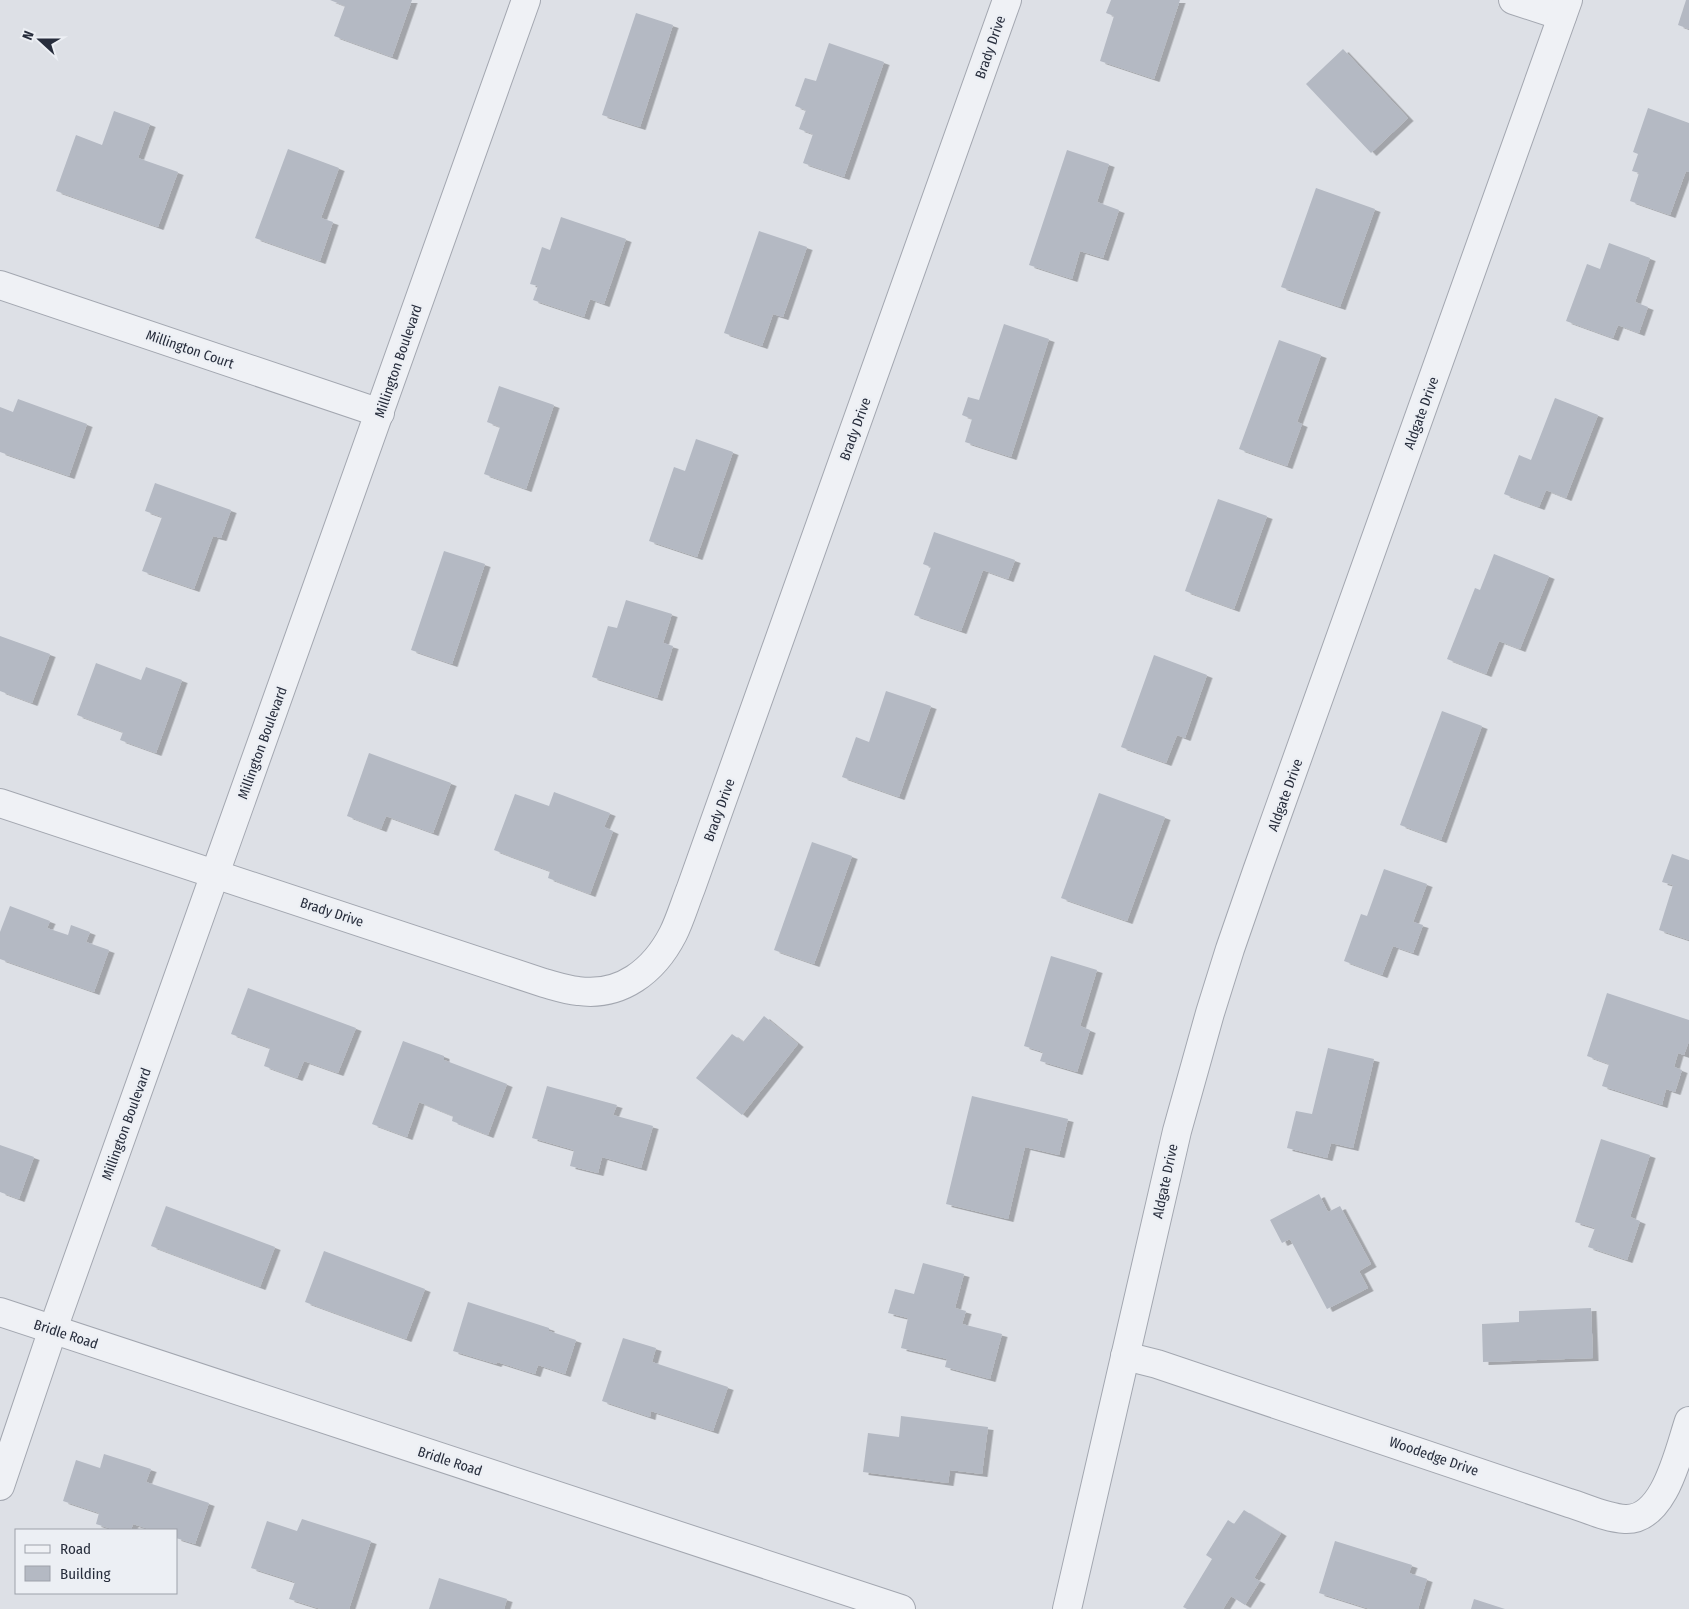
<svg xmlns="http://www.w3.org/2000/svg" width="1689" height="1609" font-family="'Fira Sans Condensed',sans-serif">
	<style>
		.building { fill: #b4b9c3; filter: url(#shadow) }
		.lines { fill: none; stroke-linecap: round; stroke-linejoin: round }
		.minor-casing { stroke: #a3a7b0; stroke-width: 30 }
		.minor { stroke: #eff1f5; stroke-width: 28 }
		.labels { text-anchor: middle; stroke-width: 4.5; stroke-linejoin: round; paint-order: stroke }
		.street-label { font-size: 14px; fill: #272d3c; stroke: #eceff4 }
	</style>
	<defs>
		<filter id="shadow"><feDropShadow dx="5.5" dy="3" stdDeviation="0" flood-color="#0004"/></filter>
	</defs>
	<rect width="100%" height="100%" fill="#dde0e6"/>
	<!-- building -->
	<g class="building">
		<path d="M330,0H412L392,57L334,36L345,6Z"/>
		<path d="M1111,0H1180L1154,79L1100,61L1114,16L1106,13Z"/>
		<path d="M1686,0H1689V29L1678,25Z"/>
		<path d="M636,13L673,25L640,127L602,115Z"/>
		<path d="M829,43L884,62L844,177L803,163L813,134L799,129L806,110L795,106L805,78L816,81Z"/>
		<path d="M1343,49L1408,118L1371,153L1306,84Z"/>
		<path d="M1648,108L1689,123V172L1686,171L1670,215L1630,201L1639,173L1632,171L1638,154L1633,152Z"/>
		<path d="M114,111L150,124L138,158L178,172L158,227L56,191L76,135L102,145Z"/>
		<path d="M288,149L339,168L321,218L333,222L320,261L255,238Z"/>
		<path d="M1067,150L1109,164L1097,202L1119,210L1103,258L1080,251L1072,279L1029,265Z"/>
		<path d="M1316,188L1375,209L1340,307L1281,287Z"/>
		<path d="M561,217L626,239L604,304L590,299L584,317L533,300L538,286L530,284L542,247L550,250Z"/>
		<path d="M759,231L807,247L783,317L773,314L762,346L724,333Z"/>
		<path d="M1609,243L1650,258L1635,302L1648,307L1639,333L1618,325L1613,338L1566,321L1587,264L1600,269Z"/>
		<path d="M1004,324L1049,339L1011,457L965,442L972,419L962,415L968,397L979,400Z"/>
		<path d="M1279,340L1321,355L1297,422L1302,424L1287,466L1239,449Z"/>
		<path d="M499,386L554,405L526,489L484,474L500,427L487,422Z"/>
		<path d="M1555,398L1598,415L1566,498L1546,490L1539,507L1504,494L1519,455L1531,460Z"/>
		<path d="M18,399L87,424L69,476L0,452V407L13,412Z"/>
		<path d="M696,439L733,452L697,557L649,541L674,467L685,471Z"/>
		<path d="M155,483L231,510L221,538L213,536L194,589L142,571L162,517L145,511Z"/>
		<path d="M1218,499L1267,516L1234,609L1185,591Z"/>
		<path d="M934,532L1015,560L1008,579L983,570L961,631L914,615L931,567L923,564Z"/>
		<path d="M444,551L485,564L452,664L411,650Z"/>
		<path d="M1494,554L1549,576L1520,649L1499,641L1486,674L1447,659L1475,588L1480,590Z"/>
		<path d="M626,600L672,614L663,643L673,646L657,698L592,677L608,626L617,628Z"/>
		<path d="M0,636L50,654L32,703L0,691Z"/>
		<path d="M1154,655L1207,675L1185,738L1177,735L1166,763L1121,747Z"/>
		<path d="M96,663L141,680L146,667L182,680L156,753L120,740L123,732L77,715Z"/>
		<path d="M886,691L931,706L899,797L842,777L856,737L869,742Z"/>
		<path d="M1442,711L1482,726L1441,840L1400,825Z"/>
		<path d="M369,753L451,783L433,833L386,816L381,829L347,816Z"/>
		<path d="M554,792L610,813L604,827L613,831L590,894L548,878L550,871L494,850L515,794L549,806Z"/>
		<path d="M1099,793L1165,817L1127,921L1061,898Z"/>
		<path d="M812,842L852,856L814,964L774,950Z"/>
		<path d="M1672,854L1689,860V940L1659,930L1673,885L1662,882Z"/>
		<path d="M1384,869L1427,884L1413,922L1423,925L1413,953L1393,946L1382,975L1344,961L1361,914L1367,916Z"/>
		<path d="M10,906L50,921L47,928L68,935L71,925L90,932L86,942L109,950L94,992L0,959V932Z"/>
		<path d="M1051,956L1097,970L1080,1026L1090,1030L1077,1072L1040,1061L1043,1052L1024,1046Z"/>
		<path d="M248,988L356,1028L338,1073L304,1061L297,1078L264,1066L270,1048L231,1034Z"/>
		<path d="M1607,993L1689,1020V1041L1684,1055L1678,1053L1674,1067L1682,1070L1675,1092L1666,1089L1662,1105L1602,1086L1609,1064L1587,1056Z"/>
		<path d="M764,1016L798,1044L742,1115L696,1078L732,1034L743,1042Z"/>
		<path d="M403,1041L444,1056V1060L507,1084L488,1135L452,1121L453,1116L419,1102L407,1137L372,1124Z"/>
		<path d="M1328,1048L1374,1059L1353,1148L1331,1143L1327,1158L1287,1148L1296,1111L1312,1114Z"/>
		<path d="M547,1086L617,1105L613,1115L653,1126L641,1168L602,1157L598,1173L570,1166L574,1150L532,1138Z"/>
		<path d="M972,1096L1068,1119L1059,1155L1025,1147L1008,1219L946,1204Z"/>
		<path d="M1601,1139L1650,1155L1630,1217L1640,1221L1627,1260L1588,1247L1595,1228L1575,1222Z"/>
		<path d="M0,1145L34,1157L19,1199L0,1192Z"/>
		<path d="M1319,1194L1328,1212L1340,1206L1371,1264L1359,1271L1368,1288L1327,1309L1290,1239L1282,1243L1270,1220Z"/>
		<path d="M166,1206L275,1247L260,1287L151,1246Z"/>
		<path d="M324,1251L425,1289L406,1339L305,1302Z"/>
		<path d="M923,1263L964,1274L955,1308L966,1311L962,1324L1002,1334L990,1379L945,1367L947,1359L901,1348L908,1318L888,1313L895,1289L914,1294Z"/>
		<path d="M468,1302L549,1328V1331L576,1340L565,1374L538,1365L535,1374L497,1362L496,1364L453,1351Z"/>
		<path d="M1591,1308L1593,1358L1483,1362L1482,1324L1519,1322V1311Z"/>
		<path d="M623,1338L656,1348L652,1362L728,1387L713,1431L651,1411L650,1417L602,1401Z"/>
		<path d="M901,1416L988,1427L982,1474L950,1470L948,1483L863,1472L868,1433L899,1437Z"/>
		<path d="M104,1454L151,1469L146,1482L209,1503L195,1544L176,1538V1530H152L133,1524L131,1530H115L96,1524L99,1513L63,1501L76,1460L100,1468Z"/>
		<path d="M1244,1510L1281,1533L1254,1578L1260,1581L1245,1605L1231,1596L1223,1609H1187L1183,1607L1212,1559L1206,1555L1228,1520L1234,1524Z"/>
		<path d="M302,1519L371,1541L349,1609H321L289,1599L295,1582L251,1568L267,1521L297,1531Z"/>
		<path d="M1335,1541L1412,1565L1409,1573L1427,1579L1418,1609H1370L1319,1593Z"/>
		<path d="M439,1578L507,1599L504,1609H429Z"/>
		<path d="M1474,1599L1505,1609H1471Z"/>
	</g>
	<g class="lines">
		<!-- minor casing -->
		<g class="minor-casing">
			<g id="minor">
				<path d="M1513,0L1562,16"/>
				<path d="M0,285L380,413"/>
				<path d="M0,803L544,983C555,986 567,990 578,991C621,997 654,971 673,934C680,920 685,903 691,888L1007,0"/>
				<path d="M0,1312L901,1609"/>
				<path d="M1125,1356L1157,1364L1569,1503C1586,1508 1606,1518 1625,1519C1665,1521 1679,1450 1689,1421"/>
				<path d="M0,1486L53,1329L526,0"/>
				<path d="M1067,1609L1177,1131L1210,1013L1230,949L1257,871L1568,0"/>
			</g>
		</g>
		<!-- minor -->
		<use href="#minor" class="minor"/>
	</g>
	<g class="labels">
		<!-- street labels -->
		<g class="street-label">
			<text transform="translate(990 47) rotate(-71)" y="5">Brady Drive</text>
			<text transform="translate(190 349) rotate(19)" y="5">Millington Court</text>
			<text transform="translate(398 361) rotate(-71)" y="5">Millington Boulevard</text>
			<text transform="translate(1421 413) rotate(-70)" y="5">Aldgate Drive</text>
			<text transform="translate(855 429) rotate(-70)" y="5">Brady Drive</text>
			<text transform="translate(262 743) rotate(-70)" y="5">Millington Boulevard</text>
			<text transform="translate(1285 795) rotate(-70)" y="5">Aldgate Drive</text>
			<text transform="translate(719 810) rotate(-70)" y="5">Brady Drive</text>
			<text transform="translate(332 912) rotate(18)" y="5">Brady Drive</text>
			<text transform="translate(126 1124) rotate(-70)" y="5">Millington Boulevard</text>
			<text transform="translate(1165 1181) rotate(-78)" y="5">Aldgate Drive</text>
			<text transform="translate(66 1334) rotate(18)" y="5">Bridle Road</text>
			<text transform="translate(1434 1456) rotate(19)" y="5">Woodedge Drive</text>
			<text transform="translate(450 1461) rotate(18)" y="5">Bridle Road</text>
		</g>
	</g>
	<!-- legend -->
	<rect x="15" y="1529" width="162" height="65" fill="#eceff4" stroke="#9da1aa"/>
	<rect x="25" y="1545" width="25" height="8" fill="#eff1f5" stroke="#9da1aa"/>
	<text x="60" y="1554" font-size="15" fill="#272d3c">Road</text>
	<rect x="25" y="1566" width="25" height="15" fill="#b4b9c3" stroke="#9da1aa"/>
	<text x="60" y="1579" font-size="15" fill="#272d3c">Building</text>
	<!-- north arrow -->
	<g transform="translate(40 40) rotate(291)" stroke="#eceff4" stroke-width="4" paint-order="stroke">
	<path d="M0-4L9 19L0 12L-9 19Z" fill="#272d3c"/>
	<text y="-8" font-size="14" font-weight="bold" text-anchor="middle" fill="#272d3c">N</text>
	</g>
</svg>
